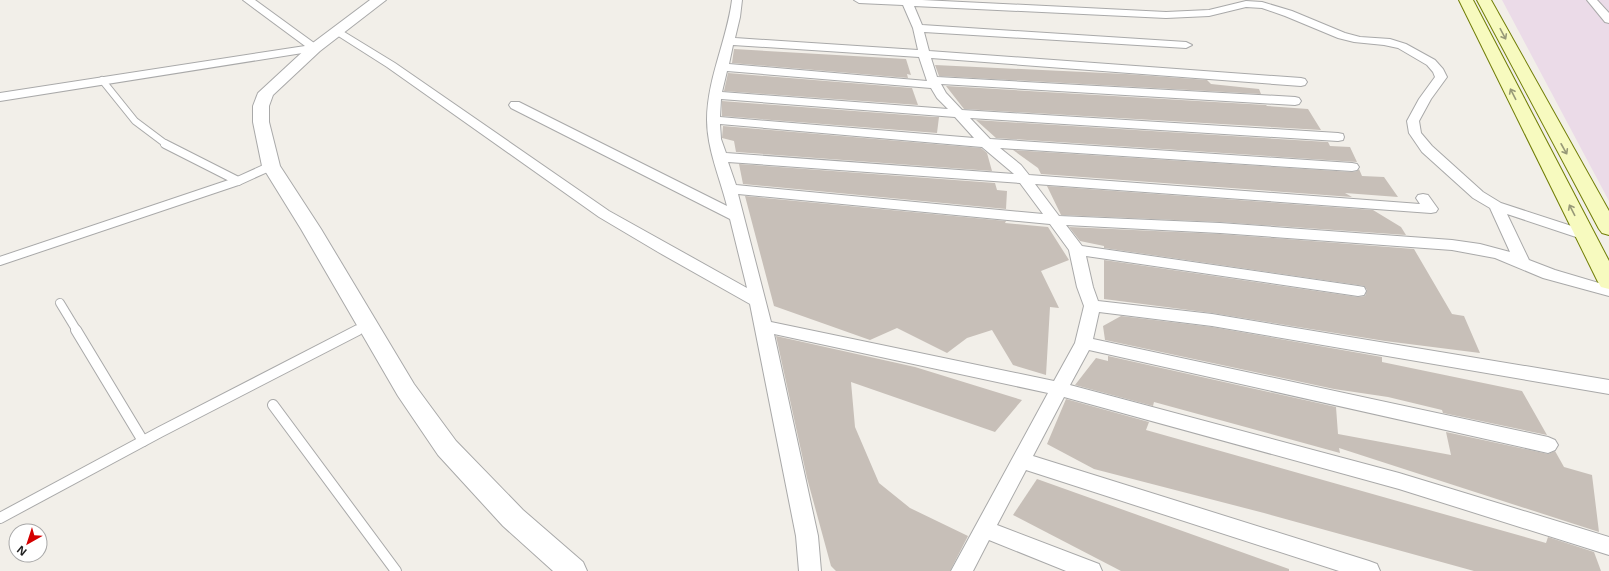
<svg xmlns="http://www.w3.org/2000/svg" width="1609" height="571" font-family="'Open Sans',sans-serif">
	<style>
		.industrial { fill: #ebdbe8 }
		.building { fill: #c7bfb8 }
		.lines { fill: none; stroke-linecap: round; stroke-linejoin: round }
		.service-far2-casing { stroke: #a9a9a9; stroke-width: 8 }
		.service-far1-casing { stroke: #a9a9a9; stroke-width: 10 }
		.service-casing { stroke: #a9a9a9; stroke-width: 12 }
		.minor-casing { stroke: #a9a9a9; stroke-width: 2 }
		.tertiary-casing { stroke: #a9a9a9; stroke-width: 2 }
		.secondary-casing { stroke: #707d05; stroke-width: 2 }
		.service-far2 { stroke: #fff; stroke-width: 6 }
		.service-far1 { stroke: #fff; stroke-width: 8 }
		.service { stroke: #fff; stroke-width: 10 }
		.minor { fill: #fff; fill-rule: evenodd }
		.tertiary { fill: #fff; fill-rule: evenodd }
		.secondary { fill: #f7fabf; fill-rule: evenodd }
		.oneway { stroke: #979978 }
	</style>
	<rect width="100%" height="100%" fill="#f2efe9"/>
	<!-- industrial -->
	<path class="industrial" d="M1502,0H1609V201Z"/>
	<!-- building -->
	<g class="building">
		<path d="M734,49L906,59L911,75L907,74L908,78L732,63Z"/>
		<path d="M935,65L1126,74L1207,80L1211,84L1259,89L1261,94L939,76Z"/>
		<path d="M728,73L912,88L918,105L724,91Z"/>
		<path d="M946,86L1266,105L1267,106L1308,109L1321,130L964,109Z"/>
		<path d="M722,101L934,117H939L937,133L722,116Z"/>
		<path d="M976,120L1328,142L1330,146L1350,147L1357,162L996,138Z"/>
		<path d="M723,126L981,148L987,153L992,171L736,152L734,141L722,138Z"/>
		<path d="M1013,150L1352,172L1357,171L1359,169L1362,176L1384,177L1398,197L1345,193L1352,197L1041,174L1038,168Z"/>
		<path d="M739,164L995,183L997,190L1007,191L1006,209L743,184Z"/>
		<path d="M1047,186L1373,210L1401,227L1406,235L1220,222L1061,215Z"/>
		<path d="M745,196L1006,221L1005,223L1048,227L1069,260L1041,271L1059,308L1050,307L1046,375L1013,365L992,330L967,338L947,353L897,328L870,340L774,306Z"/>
		<path d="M1069,227L1220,234L1414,249L1452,314L1464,316L1480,353L1385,341L1212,313L1104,299V260L1358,297L1365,296L1367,290L1364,286L1358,285L1104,248V246L1080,241Z"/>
		<path d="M1121,316L1212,327L1382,357V362L1522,391L1547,435L1443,413L1442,410L1388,397L1334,389L1105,340L1103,326Z"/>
		<path d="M776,336L915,367L1022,400L995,432L851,382L855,427L879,483L910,508L968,536L950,571H836L831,566L807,478Z"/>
		<path d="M1108,356L1336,407L1338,434L1451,455L1446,432L1548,454L1555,451L1564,467L1592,475L1599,532L1339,448L1340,453L1154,402L1153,406L1075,385L1096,358L1108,361Z"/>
		<path d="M1066,399L1149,422L1146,430L1546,543L1548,537L1594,552L1601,571H1474L1264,513L1094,469L1047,444Z"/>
		<path d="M1037,479L1289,569V571H1121L1013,515Z"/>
	</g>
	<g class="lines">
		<!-- service-far2 casing -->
		<g class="service-far2-casing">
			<path id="service-far2" d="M102,80L135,121L167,145"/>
		</g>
		<!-- service-far1 casing -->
		<g class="service-far1-casing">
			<g id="service-far1">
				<path d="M165,144L238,181"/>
				<path d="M0,261L238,181L271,166"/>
				<path d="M60,303L77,331"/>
				<path d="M356,331L367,325"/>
			</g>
		</g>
		<!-- service casing -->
		<g class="service-casing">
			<g id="service">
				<path d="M76,330L143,441"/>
				<path d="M273,405L396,571"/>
				<path d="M0,518L160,432L358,330"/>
			</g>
		</g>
		<!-- minor casing -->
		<g class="minor-casing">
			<g id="minor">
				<path d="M243,0H255L321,48L315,51L0,101V93L305,46Z"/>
				<path d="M732,0H742L740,17L735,38L918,50L913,28L903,5L859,3L854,0H922L1166,12L1209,10L1246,1L1262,2L1292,11L1345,33L1360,37L1390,39L1406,44L1435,60L1443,69L1447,77L1431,99L1419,121L1421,133L1432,146L1483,192L1501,203L1590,232L1592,235L1590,238L1585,240L1507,214L1529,260L1555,270L1609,286V296L1543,278L1495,258L1452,250L1220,233L1066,225L1082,246L1358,286L1364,287L1366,291L1364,295L1358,296L1086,256L1093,287L1098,301L1212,314L1609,380V394L1212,326L1099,312L1093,339L1548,437L1555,440L1558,445L1555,450L1548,453L1089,350L1070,385L1399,473L1609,537V555L1399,489L1064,397L1033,456L1369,561L1377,564L1380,571H1339L1026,470L997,525L1099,564L1102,571H1066L989,540L973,571H951L1048,393L774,334L818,536L821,571H799L796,536L750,304L658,252L599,217L387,67L332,32L333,30H341L395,63L609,211L747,288L730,219L511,108L509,105L511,102H519L727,206C720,178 707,149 707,120C707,79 727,40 732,0ZM914,6L1166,18L1209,16L1246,7L1262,8L1285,16L1338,38L1354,42L1384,45L1398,48L1427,65L1433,72L1435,77L1419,99L1407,121L1409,133L1422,152L1473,198L1490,208L1510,252L1480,244L1452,240L1220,223L1059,216L1035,184L1431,213L1436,212L1438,209L1428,195L1423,194L1418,195L1416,198L1420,204L1029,175L1021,165L1000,148L1352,171L1357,170L1359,167L1357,164L1352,163L990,139L970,118L1338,141L1343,140L1344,137L1343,134L1338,133L962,110L946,93L941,84L1295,105L1299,104L1301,101L1299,98L1295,97L937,77L931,58L1301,86L1305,85L1307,82L1305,79L1301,78L929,51L924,32L1186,48L1192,45L1186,42L922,25ZM733,45L919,57L927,81L729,64ZM727,71L931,88L937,98L948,109L722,92ZM721,99L955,117L974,138L720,117ZM720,124L982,147L1014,174L726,153L721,139ZM728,162L1020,183L1043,214L736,185ZM738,194L1050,224L1069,250L1077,287L1084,306L1075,343L1054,381L771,322Z"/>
				<path d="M1587,0H1597L1609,13V23L1605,22Z"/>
			</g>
		</g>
		<!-- tertiary casing -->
		<g class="tertiary-casing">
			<path id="tertiary" d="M370,0H386L320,51L273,95L269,106V122L280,166L321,229L414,384L456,441L523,510L583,562L587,571H553L503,526L438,455L398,396L301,229L262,166L253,122V106L258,93L310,45Z"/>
		</g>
		<!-- secondary casing -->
		<g class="secondary-casing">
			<g id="secondary">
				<path d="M1459,0H1473L1609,261V289L1601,287L1598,282Z"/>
				<path d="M1477,0H1491L1609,211V235L1602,233L1599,229Z"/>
			</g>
		</g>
		<!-- service-far2 -->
		<use href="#service-far2" class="service-far2"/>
		<!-- service-far1 -->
		<use href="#service-far1" class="service-far1"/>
		<!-- service -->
		<use href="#service" class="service"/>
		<!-- minor -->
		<use href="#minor" class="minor"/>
		<!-- tertiary -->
		<use href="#tertiary" class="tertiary"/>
		<!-- secondary -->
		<use href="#secondary" class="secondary"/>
	</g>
	<!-- one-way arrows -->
	<defs><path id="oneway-shaft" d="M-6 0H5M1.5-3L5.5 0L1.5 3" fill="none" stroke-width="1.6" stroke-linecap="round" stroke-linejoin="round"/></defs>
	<g class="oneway">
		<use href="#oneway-shaft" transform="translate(1503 34) rotate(62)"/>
		<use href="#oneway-shaft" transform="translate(1513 94) rotate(-117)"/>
		<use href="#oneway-shaft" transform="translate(1564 149) rotate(61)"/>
		<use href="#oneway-shaft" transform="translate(1572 210) rotate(-117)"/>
	</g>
	<!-- north arrow -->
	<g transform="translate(28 543) rotate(219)"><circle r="19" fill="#ffffff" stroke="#a7a7a7"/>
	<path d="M0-3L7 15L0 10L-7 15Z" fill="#d40000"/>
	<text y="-6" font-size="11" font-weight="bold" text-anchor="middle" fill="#222222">N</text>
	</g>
</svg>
